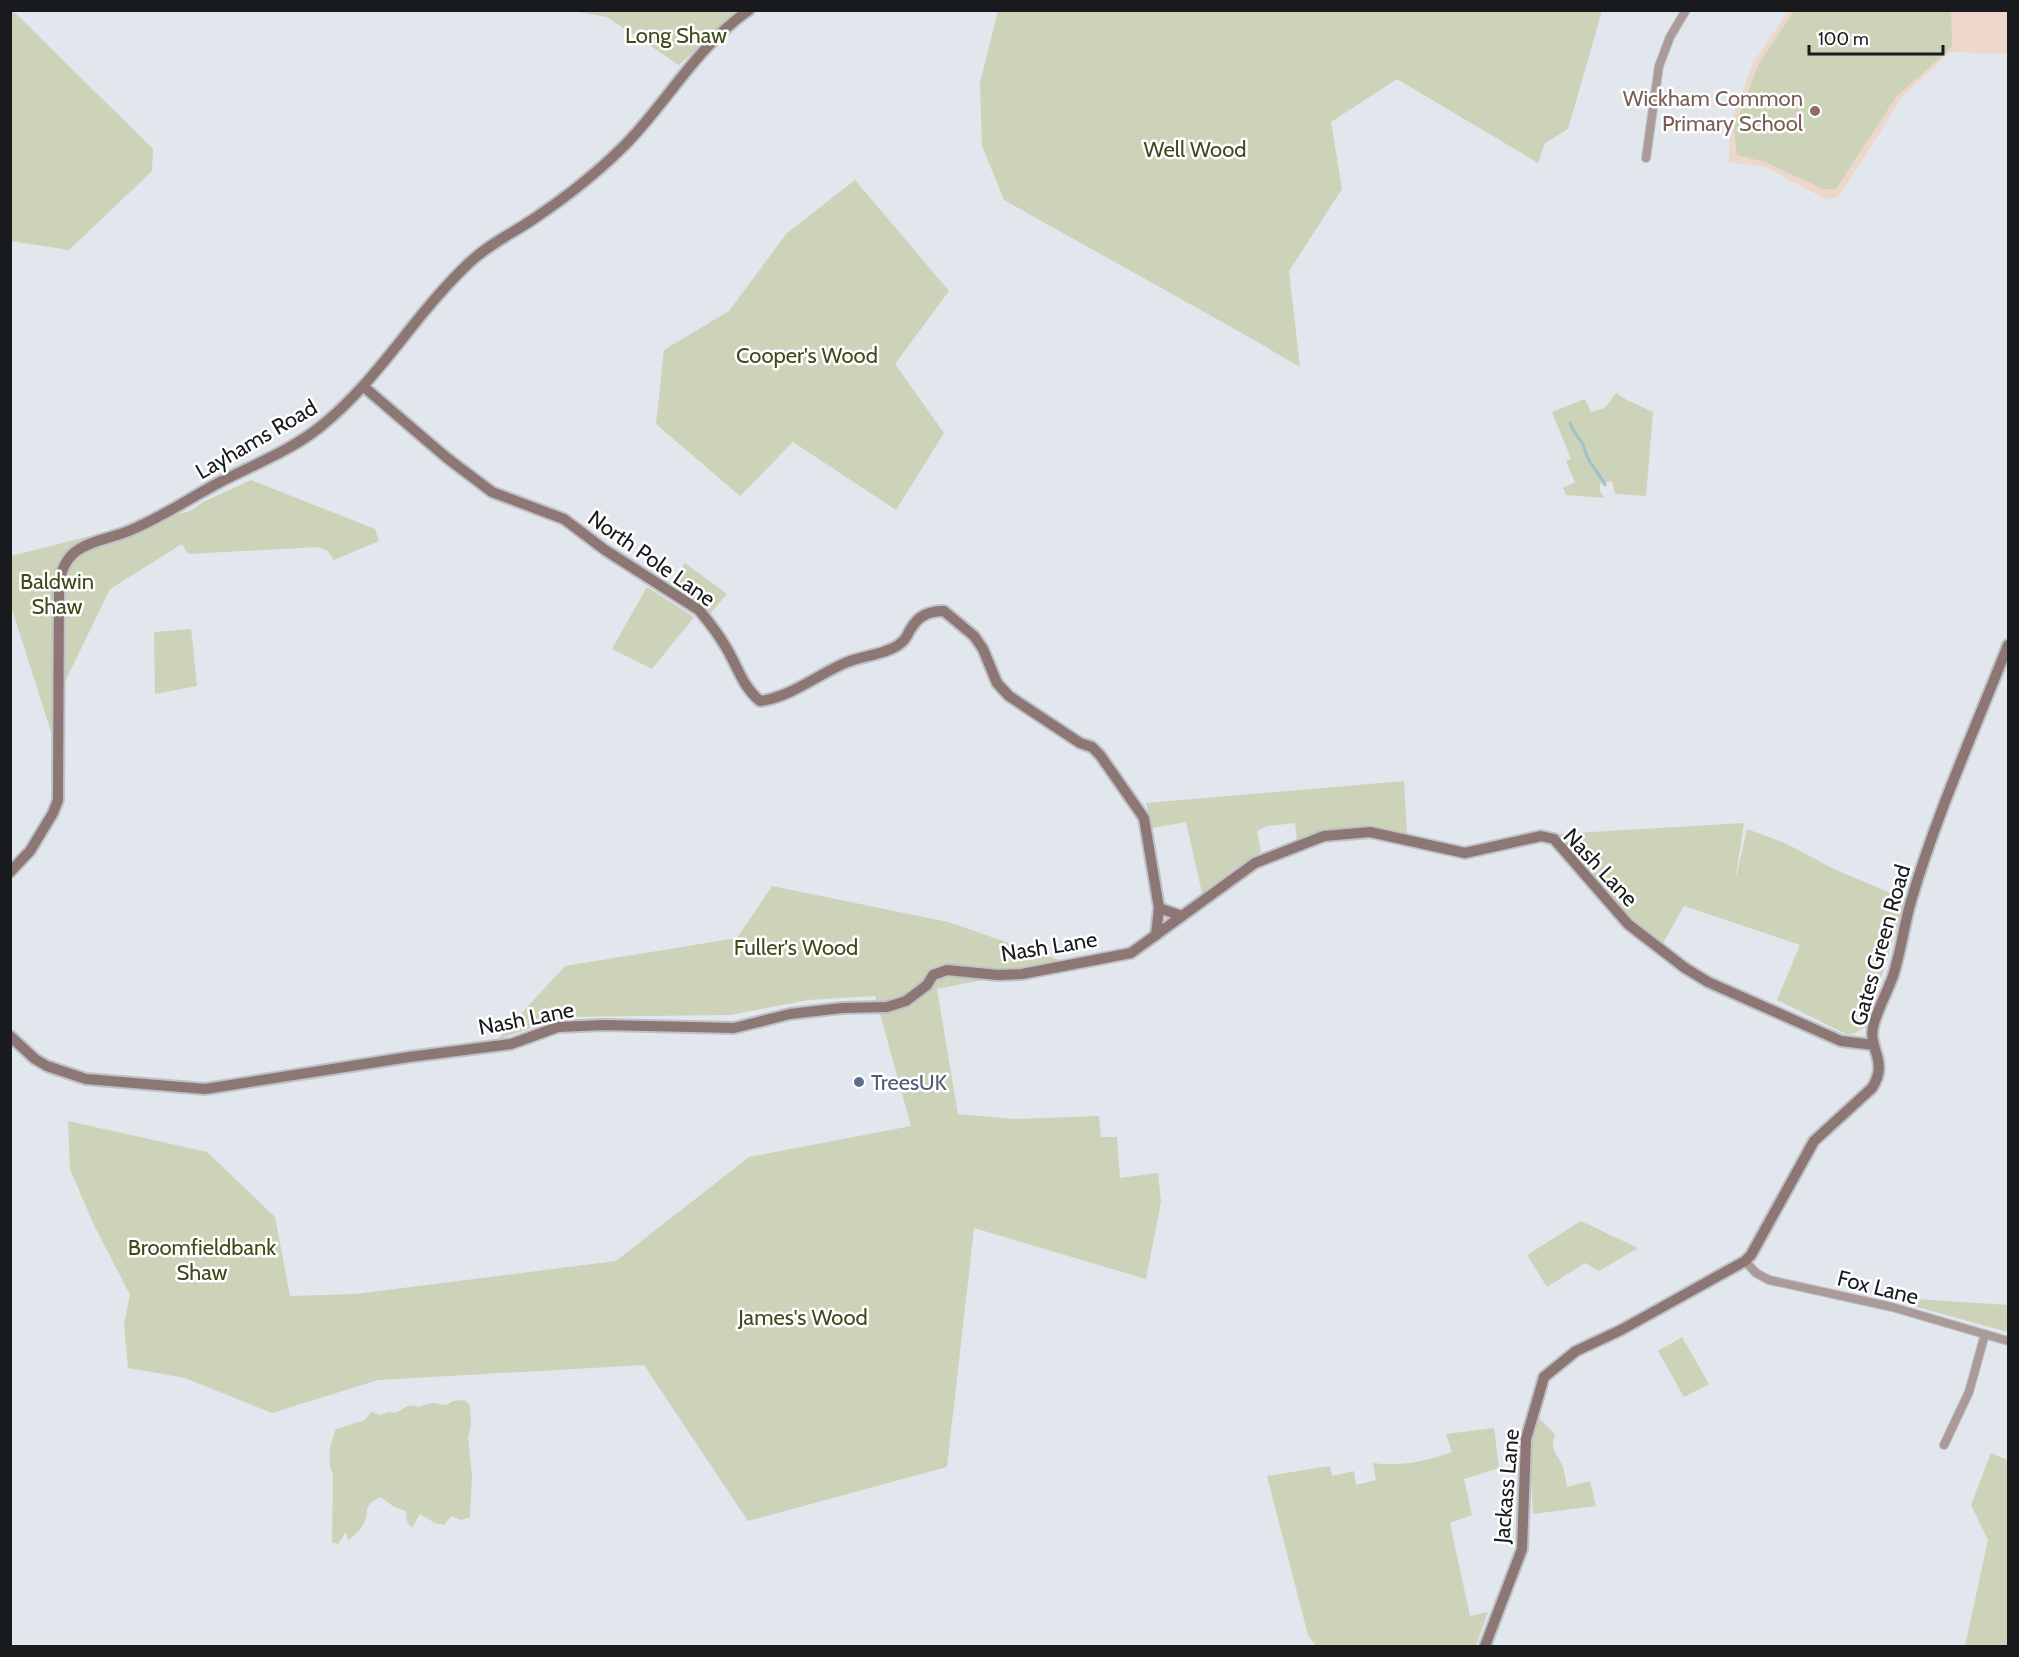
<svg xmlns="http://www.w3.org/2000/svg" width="2019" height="1657" font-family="Cabin,sans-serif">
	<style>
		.education { fill: #edd7ca }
		.green { fill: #cdd3b8 }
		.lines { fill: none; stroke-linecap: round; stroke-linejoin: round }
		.stream { stroke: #9dc2ca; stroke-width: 3 }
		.street-casing { stroke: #bec1c8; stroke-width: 10 }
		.secondary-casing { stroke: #bec1c8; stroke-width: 14 }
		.street { stroke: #aa9b99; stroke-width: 8 }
		.secondary { stroke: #8d7775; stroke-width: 10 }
		.education-dot { fill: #8d6e63; stroke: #fff; stroke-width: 2 }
		.service-dot { fill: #5c6f8a; stroke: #fff; stroke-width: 2 }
		.labels { text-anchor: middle; stroke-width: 5; stroke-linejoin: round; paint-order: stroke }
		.park-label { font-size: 22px; fill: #414a1a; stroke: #fff }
		.education-label { font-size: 22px; fill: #785e54; stroke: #fff; text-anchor: end }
		.street-label { font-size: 22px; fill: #191a1d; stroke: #fff }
		.service-label { font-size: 22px; fill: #4e5e75; stroke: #fff; text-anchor: start }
	</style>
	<rect width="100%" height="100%" fill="#e2e6ed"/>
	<!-- education -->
	<path class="education" d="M1788,11H2008V54L1950,52L1903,96L1839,196L1827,200L1766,167L1729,162L1730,125L1753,63Z"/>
	<!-- green -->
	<g class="green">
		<path d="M10,11H13L153,149L152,171L69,250L11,241Z"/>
		<path d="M572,11L737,10V11L679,65L607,17Z"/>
		<path d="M998,11V10L1602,11L1568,129L1545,143L1538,163L1397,79L1331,122L1342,189L1289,271L1300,367L1247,336L1004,200L982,146L980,83Z"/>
		<path d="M1794,11H1951L1952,47L1896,97L1836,189H1823L1765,162L1737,155L1734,128L1759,63Z"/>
		<path d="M855,180L949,291L895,364L944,433L896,510L793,442L740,496L656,424L664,350L729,311L787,233Z"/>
		<path d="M1616,393L1627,400L1653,412L1646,496L1615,494L1612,481L1600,484V491L1605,498L1566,495L1563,488L1575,482L1566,461L1571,459L1552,412L1585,399L1591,412L1605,408Z"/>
		<path d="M251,480L375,529L379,541L334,560L328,551L318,547L188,554L182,544L110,589L61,690L60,760L11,606V556L190,511L203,502Z"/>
		<path d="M685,563L727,594L708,616L667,587Z"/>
		<path d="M647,587L694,617L652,669L612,649Z"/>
		<path d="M191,629L197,686L155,694L154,632Z"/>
		<path d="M1404,781L1407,835C1359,825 1344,824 1297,841L1295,823L1267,826L1257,831L1261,852L1238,866L1202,893L1186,822L1152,828L1146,803Z"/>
		<path d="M1744,823L1735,882L1747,829L1785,843L1834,869L1895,895L1904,905L1866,1027L1853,1034H1846L1777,1000L1800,945L1684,906L1663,943L1630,918L1558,834Z"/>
		<path d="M772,886L948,922L1068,963L937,989L958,1114L1013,1119L1099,1116L1101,1137H1117L1120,1178L1158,1173L1161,1202L1146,1279L974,1228L947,1467L748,1521L644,1365L378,1380L272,1413L185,1378L128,1368L124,1325L130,1295L93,1223L70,1169L68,1121L207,1152L275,1217L290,1296L355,1294L616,1261L749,1157L911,1126L875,996L808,1000L730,1015L561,1017L497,1040L565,966L737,938Z"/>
		<path d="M1581,1221L1638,1248L1599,1271L1585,1263L1547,1287L1527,1255Z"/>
		<path d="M1914,1299L2008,1305V1332L1906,1304Z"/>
		<path d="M1682,1337L1709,1384L1684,1397L1658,1351Z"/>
		<path d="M464,1400L470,1405L471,1424L468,1437L472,1474L470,1517L461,1520L451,1516L444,1525L435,1523L420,1514L412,1528L407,1522L406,1511L394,1507L381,1497C360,1506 371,1511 363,1525C360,1531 353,1536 348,1541L346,1532L338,1544L332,1542L333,1474C326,1460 330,1444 336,1429L365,1420L371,1412L381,1415L388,1412L395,1413L410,1405L419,1407L432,1403L447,1405L453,1401Z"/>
		<path d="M1539,1418L1555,1434C1549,1451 1558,1453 1563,1467C1565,1474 1566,1481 1567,1487L1590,1481L1596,1506L1533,1514L1529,1446Z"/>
		<path d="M1494,1428L1499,1468L1464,1479L1472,1515L1450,1523L1470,1616L1488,1612L1476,1646H1316L1308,1635L1267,1476L1330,1466L1332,1476L1354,1471L1356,1485L1376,1480L1373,1463C1401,1467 1426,1461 1452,1452L1446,1434Z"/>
		<path d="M1991,1453L2008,1460V1646H1965L1988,1540L1971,1505Z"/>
	</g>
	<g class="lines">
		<!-- stream -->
		<path class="stream" d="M1570,423C1573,433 1577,435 1582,443C1585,447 1585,452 1587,456C1592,467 1600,474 1605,485"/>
		<!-- street casing -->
		<g class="street-casing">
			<g id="street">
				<path d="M1646,158L1659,66L1670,37L1686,10"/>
				<path d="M1745,1261L1756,1273L1769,1280L1892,1307L2008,1341"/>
				<path d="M1944,1445L1969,1392L1985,1334"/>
			</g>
		</g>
		<!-- secondary casing -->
		<g class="secondary-casing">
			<g id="secondary">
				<path d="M364,387L447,458L492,492L564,519L605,550L699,610C709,622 719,635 727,649C738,668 743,687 760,701C791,697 817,675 845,663C860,656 890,654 902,642C905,640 908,634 910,630C918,616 928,611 944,611L974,636L983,649L997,683L1009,696L1080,743L1092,747L1100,755L1144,818L1159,908L1156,935"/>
				<path d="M10,872L30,851L53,813L58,800L59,584C61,571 65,560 75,552C91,540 113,538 131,530C162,517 190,498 220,482C253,465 290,451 320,427C378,381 414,315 468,264C486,246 511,234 532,220C565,198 597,173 625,145C669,100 696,47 749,10"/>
				<path d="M1159,908L1182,916"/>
				<path d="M10,1036L35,1059L47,1066L86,1079L205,1089L409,1057L511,1044L558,1027L604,1025L734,1028L790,1014L842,1008L887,1007L906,1001L927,985L933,975L947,970L998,975L1022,974L1131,953L1255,863L1324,836L1370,832L1465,853L1541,836L1554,839L1628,924L1685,968L1708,982L1841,1041L1874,1045"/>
				<path d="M1485,1646L1522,1549L1526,1439L1544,1377L1576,1351L1621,1330L1745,1261L1751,1255L1814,1141L1872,1088C1890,1060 1866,1049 1874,1023C1879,1007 1887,992 1893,976C1901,951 1904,925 1911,901C1937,813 1975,729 2008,645"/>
			</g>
		</g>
		<!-- street -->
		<use href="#street" class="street"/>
		<!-- secondary -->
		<use href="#secondary" class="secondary"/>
	</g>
	<!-- markers -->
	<circle class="education-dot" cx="1815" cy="111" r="6"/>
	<circle class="service-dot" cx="859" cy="1082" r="6"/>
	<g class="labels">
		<!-- park labels -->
		<g class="park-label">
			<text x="676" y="43">Long Shaw</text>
			<text x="1195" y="157">Well Wood</text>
			<text x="807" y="363">Cooper's Wood</text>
			<text x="57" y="589">Baldwin<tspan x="57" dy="25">Shaw</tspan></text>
			<text x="796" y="955">Fuller's Wood</text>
			<text x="202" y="1255">Broomfieldbank<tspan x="202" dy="25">Shaw</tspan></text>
			<text x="803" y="1325">James's Wood</text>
		</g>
		<!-- education labels -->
		<g class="education-label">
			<text x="1803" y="106">Wickham Common<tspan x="1803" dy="25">Primary School</tspan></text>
		</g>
		<!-- street labels -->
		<g class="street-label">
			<text transform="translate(256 439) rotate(-30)" y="8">Layhams Road</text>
			<text transform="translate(652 558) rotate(35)" y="8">North Pole Lane</text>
			<text transform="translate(1601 867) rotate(47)" y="8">Nash Lane</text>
			<text transform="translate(1880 945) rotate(-74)" y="8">Gates Green Road</text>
			<text transform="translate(1049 946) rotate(-9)" y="8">Nash Lane</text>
			<text transform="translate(526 1018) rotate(-11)" y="8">Nash Lane</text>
			<text transform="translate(1878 1287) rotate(14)" y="8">Fox Lane</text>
			<text transform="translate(1506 1486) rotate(-85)" y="8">Jackass Lane</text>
		</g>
		<!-- service labels -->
		<g class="service-label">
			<text x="871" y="1090">TreesUK</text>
		</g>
	</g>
	<!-- border -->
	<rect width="2019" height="1657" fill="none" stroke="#191a1d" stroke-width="24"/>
	<!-- scale -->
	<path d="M1809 45v9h134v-9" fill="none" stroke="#191a1d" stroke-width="3"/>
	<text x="1818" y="45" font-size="18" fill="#191a1d" stroke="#ffffff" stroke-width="4.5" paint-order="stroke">100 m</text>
</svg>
